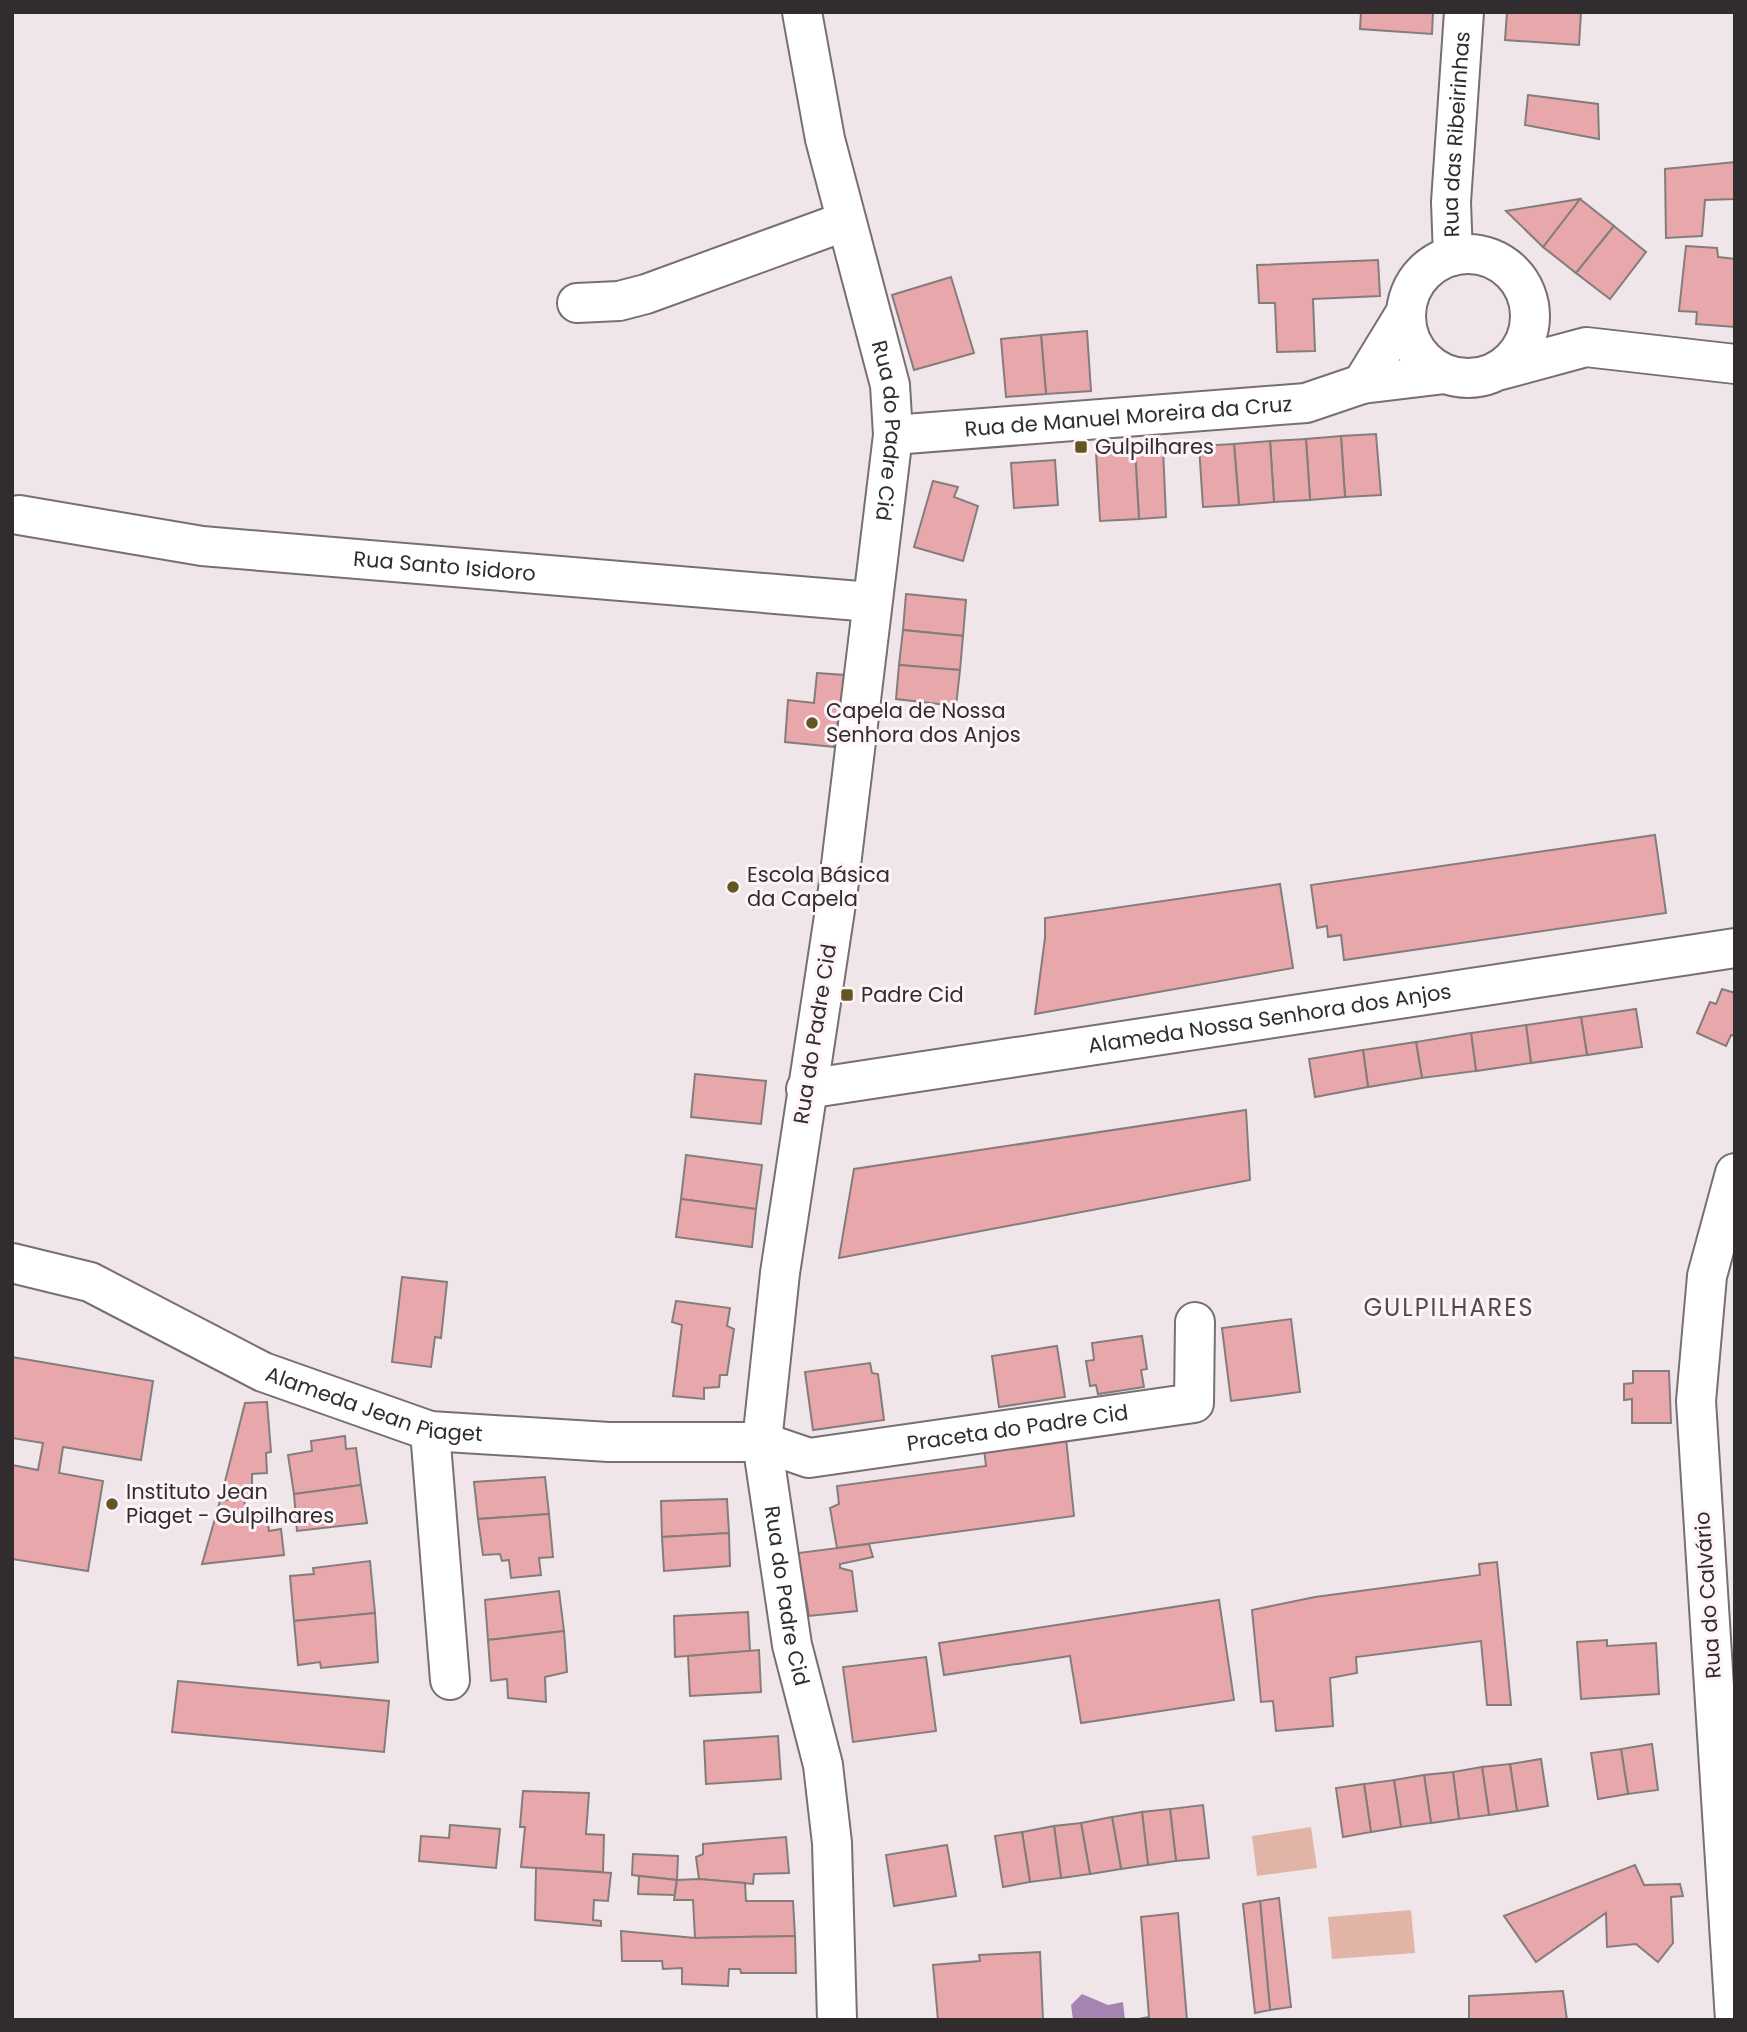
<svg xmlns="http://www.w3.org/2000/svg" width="1747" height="2032" font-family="Poppins,sans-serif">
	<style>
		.green { fill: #e2b4a8 }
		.water { fill: #a684b1 }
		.building { fill: #e8a8ab; stroke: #857c7c; stroke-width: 2 }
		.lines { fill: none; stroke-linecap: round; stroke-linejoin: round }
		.minor-casing { stroke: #786f72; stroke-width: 42 }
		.minor { stroke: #fff; stroke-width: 38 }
		.poi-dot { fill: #645623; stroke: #fef4f7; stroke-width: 2.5 }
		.labels { text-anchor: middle; stroke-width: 6; stroke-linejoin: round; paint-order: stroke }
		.street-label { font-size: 21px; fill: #312d2e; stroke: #fef4f7 }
		.poi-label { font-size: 21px; fill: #312d2e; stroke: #fef4f7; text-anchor: start }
		.quarter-label { font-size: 24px; letter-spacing: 2px; fill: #51494b; stroke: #fef4f7 }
	</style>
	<rect width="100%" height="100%" fill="#f0e6e9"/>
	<!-- green -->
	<g class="green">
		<path d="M1311,1827L1317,1868L1257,1876L1252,1836Z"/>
		<path d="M1411,1910L1415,1953L1332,1959L1328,1917Z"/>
	</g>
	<!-- water -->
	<path class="water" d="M1082,1994L1108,2005L1123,2002L1125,2020H1073L1071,2005Z"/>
	<!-- building -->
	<g class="building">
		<path d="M1361,12H1433L1432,34L1360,29Z"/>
		<path d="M1507,12H1581L1579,45L1505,40Z"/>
		<path d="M1528,95L1598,104L1599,139L1525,125Z"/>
		<path d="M1735,162V199L1705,200L1702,236L1666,238L1665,169Z"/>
		<path d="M1580,199L1614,226L1576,273L1543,247Z"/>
		<path d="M1580,199L1543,247L1506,211Z"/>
		<path d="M1614,226L1646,252L1610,299L1576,273Z"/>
		<path d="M1686,246L1717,248L1718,257L1735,259V327L1696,324L1697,312L1679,311Z"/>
		<path d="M1378,260L1380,296L1313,299L1315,351L1277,352L1275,303H1259L1257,265Z"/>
		<path d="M951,277L974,353L914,370L892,295Z"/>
		<path d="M1087,331L1091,391L1046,394L1041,335Z"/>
		<path d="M1041,335L1046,394L1006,397L1001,339Z"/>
		<path d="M1376,434L1381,495L1345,497L1341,436Z"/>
		<path d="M1341,436L1345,497L1310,500L1306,439Z"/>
		<path d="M1306,439L1310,500L1274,502L1270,441Z"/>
		<path d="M1270,441L1274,502L1239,505L1234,444Z"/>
		<path d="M1234,444L1239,505L1203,507L1199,446Z"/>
		<path d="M1163,448L1166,517L1139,519L1135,450Z"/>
		<path d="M1135,450L1139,519L1100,521L1096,452Z"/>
		<path d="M1055,460L1058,505L1014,508L1011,463Z"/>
		<path d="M933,481L958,487L954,497L978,506L963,561L914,547Z"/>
		<path d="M906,594L966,600L963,636L903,630Z"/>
		<path d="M903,630L963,636L960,670L899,665Z"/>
		<path d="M899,665L960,670L956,706L896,699Z"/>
		<path d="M817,673L845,675L834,747L785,742L788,700L814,703Z"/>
		<path d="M1655,835L1666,913L1344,960L1341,935L1328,937L1327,926L1317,928L1311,885Z"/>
		<path d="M1280,884L1293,968L1035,1014L1045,938V918Z"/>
		<path d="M1722,989L1735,993V1036L1731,1035L1726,1046L1697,1033L1710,1002L1716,1004Z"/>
		<path d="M1636,1009L1642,1047L1587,1055L1581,1017Z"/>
		<path d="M1581,1017L1587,1055L1531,1063L1526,1025Z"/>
		<path d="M1526,1025L1531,1063L1476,1071L1471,1033Z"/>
		<path d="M1471,1033L1476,1071L1422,1078L1416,1042Z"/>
		<path d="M1416,1042L1422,1078L1368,1087L1363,1050Z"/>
		<path d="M1363,1050L1368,1087L1315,1097L1309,1059Z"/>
		<path d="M695,1074L766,1081L761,1124L691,1117Z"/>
		<path d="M1246,1110L1250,1180L839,1258L854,1169Z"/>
		<path d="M686,1155L762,1165L756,1209L681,1199Z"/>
		<path d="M681,1199L756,1209L752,1247L676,1237Z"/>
		<path d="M402,1277L447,1282L441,1338L435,1337L431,1367L392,1362Z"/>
		<path d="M676,1301L730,1308L727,1326L734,1329L727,1375H720L719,1387L704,1388V1399L673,1396L682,1325L672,1322Z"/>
		<path d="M1291,1319L1300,1392L1231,1401L1222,1328Z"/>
		<path d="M1142,1336L1147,1369L1141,1370L1144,1387L1098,1394L1096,1385L1090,1386L1086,1361L1094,1360L1092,1343Z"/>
		<path d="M1057,1346L1065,1397L999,1407L992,1356Z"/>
		<path d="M12,1357L153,1381L141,1460L63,1447L59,1473L103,1481L88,1571L12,1559V1465L38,1470L43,1443L12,1438Z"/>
		<path d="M870,1363L872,1373L878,1374L884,1420L813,1430L805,1372Z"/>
		<path d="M1633,1371H1669L1671,1423H1632V1399L1624,1400V1384L1633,1383Z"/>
		<path d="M267,1402L271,1452L266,1453L267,1473L252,1474V1497L220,1501L245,1403Z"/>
		<path d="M345,1436L346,1449L356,1448L361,1485L294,1494L288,1455L312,1451L311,1441Z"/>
		<path d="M1066,1438L1074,1516L837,1548L830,1508L839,1504L837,1486L986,1466L984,1449Z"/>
		<path d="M545,1477L549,1514L478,1519L474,1482Z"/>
		<path d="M361,1485L367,1523L297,1531L294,1494Z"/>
		<path d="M244,1498L246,1519L267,1516L269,1531L281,1529L284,1555L202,1564L220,1501Z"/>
		<path d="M727,1499L729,1533L662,1537L661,1501Z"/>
		<path d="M549,1514L553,1557L539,1558L541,1575L511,1578L509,1560L502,1561L500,1554L483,1555L478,1519Z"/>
		<path d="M729,1533L730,1566L664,1571L662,1537Z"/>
		<path d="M869,1544L873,1557L840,1564V1568L852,1571L857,1611L809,1616L798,1553Z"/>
		<path d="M370,1561L375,1613L294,1621L290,1576L314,1574L313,1568Z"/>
		<path d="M1497,1562L1511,1705H1487L1481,1641L1356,1657L1357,1673L1330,1678L1333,1726L1276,1731L1273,1701L1261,1702L1252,1610L1315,1597L1480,1575L1479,1564Z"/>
		<path d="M559,1591L564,1631L488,1640L485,1600Z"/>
		<path d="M1219,1600L1234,1700L1081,1723L1070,1656L944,1675L939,1643Z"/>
		<path d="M748,1612L750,1651L675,1657L674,1616Z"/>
		<path d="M375,1613L378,1662L321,1668L320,1662L298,1665L294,1621Z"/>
		<path d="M564,1631L567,1672L545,1677L546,1702L508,1698L507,1679L491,1681L488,1640Z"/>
		<path d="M1607,1640V1646L1656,1643L1659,1694L1581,1699L1577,1642Z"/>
		<path d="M759,1650L761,1692L690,1696L688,1656Z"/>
		<path d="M926,1657L936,1731L853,1742L843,1667Z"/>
		<path d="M178,1681L389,1701L384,1752L172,1732Z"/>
		<path d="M778,1736L781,1779L706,1784L704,1741Z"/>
		<path d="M1652,1744L1658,1790L1628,1794L1621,1749Z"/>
		<path d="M1621,1749L1628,1794L1598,1799L1591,1753Z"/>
		<path d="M1541,1759L1548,1806L1517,1811L1510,1764Z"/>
		<path d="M1510,1764L1517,1811L1489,1815L1482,1767Z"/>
		<path d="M1482,1767L1489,1815L1459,1819L1453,1772Z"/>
		<path d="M1453,1772L1459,1819L1431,1823L1424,1775Z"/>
		<path d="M1424,1775L1431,1823L1401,1827L1394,1780Z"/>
		<path d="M1394,1780L1401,1827L1371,1832L1364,1784Z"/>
		<path d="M1364,1784L1371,1832L1343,1837L1336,1788Z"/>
		<path d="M523,1791L589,1793L586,1834L604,1835L603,1872L521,1867L525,1827H520Z"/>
		<path d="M1203,1805L1209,1858L1176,1861L1170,1809Z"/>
		<path d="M1170,1809L1176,1861L1148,1865L1142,1812Z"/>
		<path d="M1142,1812L1148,1865L1121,1869L1112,1817Z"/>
		<path d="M1112,1817L1121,1869L1090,1874L1081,1823Z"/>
		<path d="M1081,1823L1090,1874L1061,1878L1054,1826Z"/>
		<path d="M450,1825L500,1829L496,1868L419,1861L421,1836L449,1838Z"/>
		<path d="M1054,1826L1061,1878L1030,1882L1022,1832Z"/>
		<path d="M1022,1832L1030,1882L1003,1887L995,1836Z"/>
		<path d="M786,1837L789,1873L754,1874L753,1884L699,1879L696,1857L703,1854V1844Z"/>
		<path d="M947,1845L956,1896L894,1906L886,1855Z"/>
		<path d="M633,1854L678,1856L677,1880L632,1875Z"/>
		<path d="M1635,1865L1644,1885L1680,1884L1683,1896L1671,1897L1673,1943L1658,1962L1636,1944L1607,1947L1606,1913L1536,1962L1504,1916Z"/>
		<path d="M536,1868L611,1873L608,1901L594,1900L593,1920L601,1921V1926L535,1920Z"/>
		<path d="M639,1876L677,1880L675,1895L638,1894Z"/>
		<path d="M699,1879L745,1883L746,1901H793L795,1936L695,1938L693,1900H674L677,1880Z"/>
		<path d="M1279,1898L1291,2007L1270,2010L1260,1901Z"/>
		<path d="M1260,1901L1270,2010L1255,2013L1243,1904Z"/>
		<path d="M1178,1913L1187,2020H1133L1149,2017L1141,1917Z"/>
		<path d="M621,1931L695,1938L795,1936L796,1973H741L740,1969H729L728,1986L682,1984V1968L663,1969L662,1961H622Z"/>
		<path d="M1040,1952L1043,2020H938L933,1965L980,1961L979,1955Z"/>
		<path d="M1563,1991L1567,2020H1469V1996Z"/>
	</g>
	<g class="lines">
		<!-- minor casing -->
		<g class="minor-casing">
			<g id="minor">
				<path id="s1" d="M802,12L825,139L890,385L893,435L838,890L780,1273L762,1442L792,1645L823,1765L832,1843L837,2020"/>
				<circle cx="1468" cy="316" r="62"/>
				<path id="s2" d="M1453,256L1451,202L1464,12"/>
				<path d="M577,303L619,301L646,294L846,221"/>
				<path d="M1501,370L1586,347L1735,364"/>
				<path d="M1362,384L1406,312"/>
				<path id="s3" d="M893,435L1306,403L1362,384L1445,374"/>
				<path id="s4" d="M19,515L202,546L871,602"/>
				<path id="s5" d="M806,1089L1735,948"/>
				<path id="s6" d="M12,1263L90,1282L263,1372L430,1431L609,1442H762L809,1458L1194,1403L1195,1322"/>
				<path d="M430,1431L450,1680"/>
				<path d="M1735,2020L1696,1401L1707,1276L1735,1173"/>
			</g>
		</g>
		<!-- minor -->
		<use href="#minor" class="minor"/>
	</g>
	<!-- markers -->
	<g class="poi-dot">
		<rect x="1074" y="440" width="14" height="14" rx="3.5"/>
		<circle cx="812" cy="723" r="7"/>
		<circle cx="733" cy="887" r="7"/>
		<rect x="840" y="988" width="14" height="14" rx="3.5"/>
		<circle cx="112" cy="1504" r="7"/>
	</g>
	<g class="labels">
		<!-- street labels -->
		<g class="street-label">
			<text dy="7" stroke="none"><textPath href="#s2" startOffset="122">Rua das Ribeirinhas</textPath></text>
			<text dy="7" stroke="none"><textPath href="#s3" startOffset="236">Rua de Manuel Moreira da Cruz</textPath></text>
			<text dy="7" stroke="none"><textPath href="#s1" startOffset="429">Rua do Padre Cid</textPath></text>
			<text dy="7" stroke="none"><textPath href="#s4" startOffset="429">Rua Santo Isidoro</textPath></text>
			<text dy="7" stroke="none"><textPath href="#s5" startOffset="469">Alameda Nossa Senhora dos Anjos</textPath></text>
			<text transform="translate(815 1034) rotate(-81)" y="7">Rua do Padre Cid</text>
			<text dy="7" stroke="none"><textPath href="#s6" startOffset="392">Alameda Jean Piaget</textPath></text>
			<text dy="7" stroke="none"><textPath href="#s6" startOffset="1045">Praceta do Padre Cid</textPath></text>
			<text transform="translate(1708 1595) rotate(-94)" y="7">Rua do Calvário</text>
			<text dy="7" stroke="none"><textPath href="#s1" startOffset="1605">Rua do Padre Cid</textPath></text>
		</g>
		<!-- poi labels -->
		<g class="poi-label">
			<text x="1095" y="454">Gulpilhares</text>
			<text x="826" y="718">Capela de Nossa<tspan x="826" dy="24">Senhora dos Anjos</tspan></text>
			<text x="747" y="882">Escola Básica<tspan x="747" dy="24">da Capela</tspan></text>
			<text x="861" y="1002">Padre Cid</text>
			<text x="126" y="1499">Instituto Jean<tspan x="126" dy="24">Piaget - Gulpilhares</tspan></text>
		</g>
		<!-- quarter labels -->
		<g class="quarter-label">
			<text x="1449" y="1316">GULPILHARES</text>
		</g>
	</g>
	<!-- border -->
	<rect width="1747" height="2032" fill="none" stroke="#312d2e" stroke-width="28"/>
</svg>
